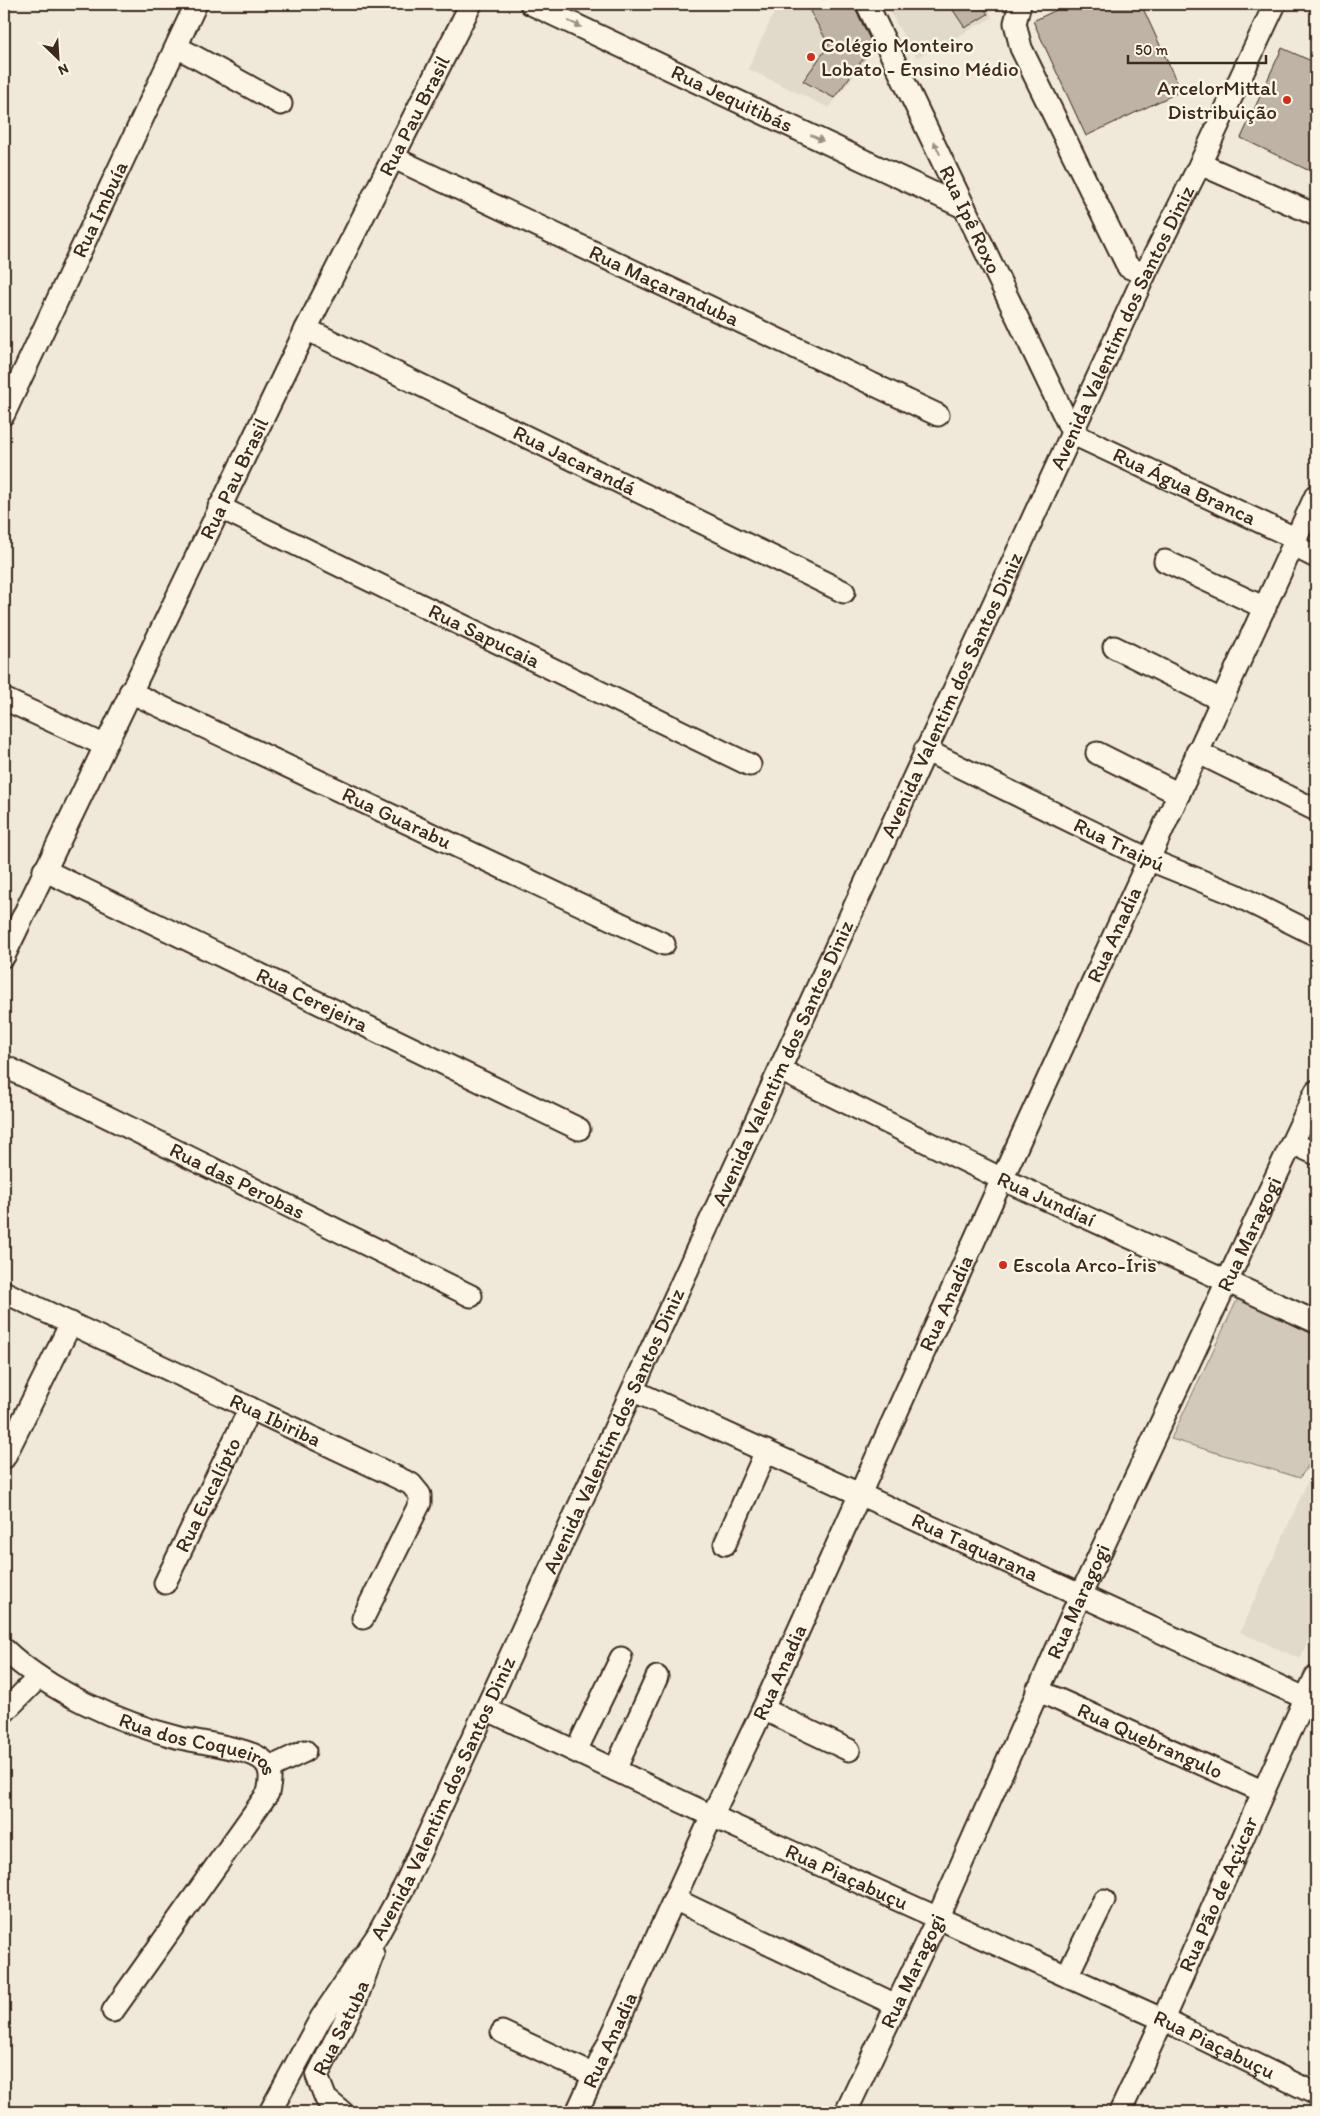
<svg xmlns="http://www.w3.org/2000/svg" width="1320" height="2116" font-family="Itim,sans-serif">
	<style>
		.built { fill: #e1d9c9 }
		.green { fill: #d2c9ba; stroke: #867a6c }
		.building { fill: #beb3a4; stroke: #3b2a1e }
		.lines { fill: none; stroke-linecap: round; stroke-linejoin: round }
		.minor-casing { stroke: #3b2a1e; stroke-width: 25 }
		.minor { stroke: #fcf5e5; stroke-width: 21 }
		.oneway { fill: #9c9082 }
		.poi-dot { fill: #c8321e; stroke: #fcf5e5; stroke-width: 2 }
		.labels { text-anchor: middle; stroke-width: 5; stroke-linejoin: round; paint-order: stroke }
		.poi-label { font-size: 21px; fill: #3b2a1e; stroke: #fcf5e5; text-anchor: start }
		.street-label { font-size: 21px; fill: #3b2a1e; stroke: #fcf5e5 }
	</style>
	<rect width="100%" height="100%" fill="#f0e9d9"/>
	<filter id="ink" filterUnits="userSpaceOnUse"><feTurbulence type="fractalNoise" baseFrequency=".02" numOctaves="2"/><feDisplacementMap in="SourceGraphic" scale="10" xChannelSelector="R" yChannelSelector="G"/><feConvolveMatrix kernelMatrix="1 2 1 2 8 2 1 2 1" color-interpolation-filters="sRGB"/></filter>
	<g filter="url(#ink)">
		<!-- built -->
		<g class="built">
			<path d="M778,4H856L878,44L829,108L748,69Z"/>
			<path d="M885,4H987L992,18L917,58Z"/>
			<path d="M1316,1463V1623L1300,1659L1240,1632Z"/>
		</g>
		<!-- green -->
		<path class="green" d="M1238,1298L1316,1336V1453L1300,1478L1171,1439Z"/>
		<!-- building -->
		<g class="building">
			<path d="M806,4H853L873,46L834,98L803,81L829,45Z"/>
			<path d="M949,4H981L988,14L965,28Z"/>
			<path d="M1069,4H1141L1181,91L1086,136L1033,21Z"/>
			<path d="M1282,48L1316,63V174L1241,138Z"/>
		</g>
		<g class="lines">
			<!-- minor casing -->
			<g class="minor-casing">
				<g id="minor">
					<path id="s1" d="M531,4L965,208"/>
					<path id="s2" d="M867,4L1073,434L1297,539"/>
					<path d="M1020,4L1015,23L1021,48L1128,267L1145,274"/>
					<path d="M177,47L281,104"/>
					<path id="s3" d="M392,157L938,415"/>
					<path d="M1200,164L1316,215"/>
					<path id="s4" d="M306,329L844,592"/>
					<path id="s5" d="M4,414L196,4"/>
					<path id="s6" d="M219,507L750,765"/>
					<path d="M1294,546L1316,557"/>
					<path d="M1165,561L1265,608"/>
					<path d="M1114,647L1221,700"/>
					<path id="s7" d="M130,692L664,944"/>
					<path d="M4,699L104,745"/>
					<path id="s8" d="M925,750L1150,860L1234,894L1316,935"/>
					<path d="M1197,752L1316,810"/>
					<path d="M1097,753L1179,794"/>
					<path id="s9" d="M44,870L579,1129"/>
					<path id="s10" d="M4,956L306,329L471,4"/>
					<path id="s11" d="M4,1066L471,1296"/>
					<path id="s12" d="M780,1070L1002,1179L1316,1322"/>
					<path d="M1292,1143L1316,1154"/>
					<path id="s13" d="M4,1292L411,1484L420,1495V1503L363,1618"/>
					<path id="s14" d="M634,1391L1316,1703"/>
					<path d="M4,1458L71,1323"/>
					<path d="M725,1544L766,1451"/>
					<path id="s15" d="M165,1583L250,1408"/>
					<path id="s16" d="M4,1649C48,1691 120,1723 180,1738C199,1742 243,1748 258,1757C273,1765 271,1780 268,1793L113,2011"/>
					<path id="s17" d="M1037,1690L1262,1791"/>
					<path id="s18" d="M486,1709L712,1816L1164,2020L1316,2094"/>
					<path d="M763,1709L849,1750"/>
					<path d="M4,1712L39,1677"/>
					<path d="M576,1751L621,1658"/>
					<path d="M269,1768L305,1751"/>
					<path d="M615,1770L657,1677"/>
					<path d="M674,1899L896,2005"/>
					<path d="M1067,1976L1104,1900"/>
					<path d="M502,2032L594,2075"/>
					<path id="s19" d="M270,2112L321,2018L377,1936L405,1885L1145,274L1200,164L1275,4"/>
					<path id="s20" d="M342,2112L326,2099L317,2076L357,1997L373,1954"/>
					<path id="s21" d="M577,2112L712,1816L763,1709L1002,1179L1316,495"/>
					<path id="s22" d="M846,2112L938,1917L1081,1594L1316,1091"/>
					<path id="s23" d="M1120,2112C1189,1968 1248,1820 1316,1676"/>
				</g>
			</g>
			<!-- minor -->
			<use href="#minor" class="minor"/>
		</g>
		<!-- one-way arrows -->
		<defs><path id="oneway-solid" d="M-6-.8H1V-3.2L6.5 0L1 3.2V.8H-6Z" transform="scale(1.25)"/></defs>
		<g class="oneway">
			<use href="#oneway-solid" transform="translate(575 24) rotate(25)"/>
			<use href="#oneway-solid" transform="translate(817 138) rotate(25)"/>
			<use href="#oneway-solid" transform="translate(937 148) rotate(-115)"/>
		</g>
	</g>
	<!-- markers -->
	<g class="poi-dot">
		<circle cx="811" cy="57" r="5"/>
		<circle cx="1287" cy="100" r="5"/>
		<circle cx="1003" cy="1265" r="5"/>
	</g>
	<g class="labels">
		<!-- poi labels -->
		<g class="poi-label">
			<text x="821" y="52">Colégio Monteiro<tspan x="821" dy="24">Lobato - Ensino Médio</tspan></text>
			<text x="1277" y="95" text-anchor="end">ArcelorMittal<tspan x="1277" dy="24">Distribuição</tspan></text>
			<text x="1013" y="1272">Escola Arco-Íris</text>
		</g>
		<!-- street labels -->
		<g class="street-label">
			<text dy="7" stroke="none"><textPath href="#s1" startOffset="222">Rua Jequitibás</textPath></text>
			<text dy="7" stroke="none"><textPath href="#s10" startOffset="935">Rua Pau Brasil</textPath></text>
			<text dy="7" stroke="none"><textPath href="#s5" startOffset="226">Rua Imbuía</textPath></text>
			<text dy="7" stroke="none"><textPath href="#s2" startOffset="239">Rua Ipê Roxo</textPath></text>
			<text dy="7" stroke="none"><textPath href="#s3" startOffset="301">Rua Maçaranduba</textPath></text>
			<text dy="7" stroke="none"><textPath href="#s19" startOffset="1979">Avenida Valentim dos Santos Diniz</textPath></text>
			<text dy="7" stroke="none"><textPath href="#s4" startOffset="299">Rua Jacarandá</textPath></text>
			<text dy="7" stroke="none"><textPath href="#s10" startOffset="530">Rua Pau Brasil</textPath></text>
			<text dy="7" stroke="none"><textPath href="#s2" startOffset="600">Rua Água Branca</textPath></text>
			<text dy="7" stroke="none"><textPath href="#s6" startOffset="295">Rua Sapucaia</textPath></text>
			<text dy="7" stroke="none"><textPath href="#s19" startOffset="1574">Avenida Valentim dos Santos Diniz</textPath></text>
			<text dy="7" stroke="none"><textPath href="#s7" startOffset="295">Rua Guarabu</textPath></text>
			<text dy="7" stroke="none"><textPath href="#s8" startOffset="216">Rua Traipú</textPath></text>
			<text dy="7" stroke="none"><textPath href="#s21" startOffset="1294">Rua Anadia</textPath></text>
			<text dy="7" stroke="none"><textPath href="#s9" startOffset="298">Rua Cerejeira</textPath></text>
			<text dy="7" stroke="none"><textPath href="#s19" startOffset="1169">Avenida Valentim dos Santos Diniz</textPath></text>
			<text dy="7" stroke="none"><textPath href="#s11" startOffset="260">Rua das Perobas</textPath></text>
			<text dy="7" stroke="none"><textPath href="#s12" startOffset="296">Rua Jundiaí</textPath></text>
			<text dy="7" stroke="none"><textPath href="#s22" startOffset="966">Rua Maragogi</textPath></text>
			<text dy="7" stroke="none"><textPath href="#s21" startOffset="889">Rua Anadia</textPath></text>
			<text dy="7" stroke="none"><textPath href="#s13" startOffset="300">Rua Ibiriba</textPath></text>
			<text dy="7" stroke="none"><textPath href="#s19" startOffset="764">Avenida Valentim dos Santos Diniz</textPath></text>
			<text dy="7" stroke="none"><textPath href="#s15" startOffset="98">Rua Eucalípto</textPath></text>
			<text dy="7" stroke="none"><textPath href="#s14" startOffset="375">Rua Taquarana</textPath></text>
			<text dy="7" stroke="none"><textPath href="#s22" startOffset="561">Rua Maragogi</textPath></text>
			<text dy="7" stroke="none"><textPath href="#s21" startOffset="484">Rua Anadia</textPath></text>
			<text dy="7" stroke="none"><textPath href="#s17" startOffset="124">Rua Quebrangulo</textPath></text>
			<text dy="7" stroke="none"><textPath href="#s16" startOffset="219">Rua dos Coqueiros</textPath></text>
			<text dy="7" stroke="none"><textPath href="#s19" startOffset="359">Avenida Valentim dos Santos Diniz</textPath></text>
			<text dy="7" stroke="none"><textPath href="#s18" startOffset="398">Rua Piaçabuçu</textPath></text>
			<text dy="7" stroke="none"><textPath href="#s23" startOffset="239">Rua Pão de Açúcar</textPath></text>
			<text dy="7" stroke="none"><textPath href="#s22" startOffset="156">Rua Maragogi</textPath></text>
			<text dy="7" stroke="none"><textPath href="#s20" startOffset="99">Rua Satuba</textPath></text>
			<text dy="7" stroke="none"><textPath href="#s21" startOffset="79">Rua Anadia</textPath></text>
			<text dy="7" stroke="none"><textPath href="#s18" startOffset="802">Rua Piaçabuçu</textPath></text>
		</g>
	</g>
	<!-- margin -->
	<rect width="1320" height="2116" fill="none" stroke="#fcf5e5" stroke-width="20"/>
	<rect x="10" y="10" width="1300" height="2096" fill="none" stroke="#3b2a1e" stroke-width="2" filter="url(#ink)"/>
	<!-- north arrow -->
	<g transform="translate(58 58) rotate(155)" stroke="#fcf5e5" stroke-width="4" paint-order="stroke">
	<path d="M0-4L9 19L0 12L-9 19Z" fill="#3b2a1e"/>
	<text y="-8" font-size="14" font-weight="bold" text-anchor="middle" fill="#3b2a1e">N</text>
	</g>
	<!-- scale -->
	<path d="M1128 55v8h138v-8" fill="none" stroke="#3b2a1e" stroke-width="2.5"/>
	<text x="1135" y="55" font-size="15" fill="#3b2a1e" stroke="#fcf5e5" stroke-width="4" paint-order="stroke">50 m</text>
</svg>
